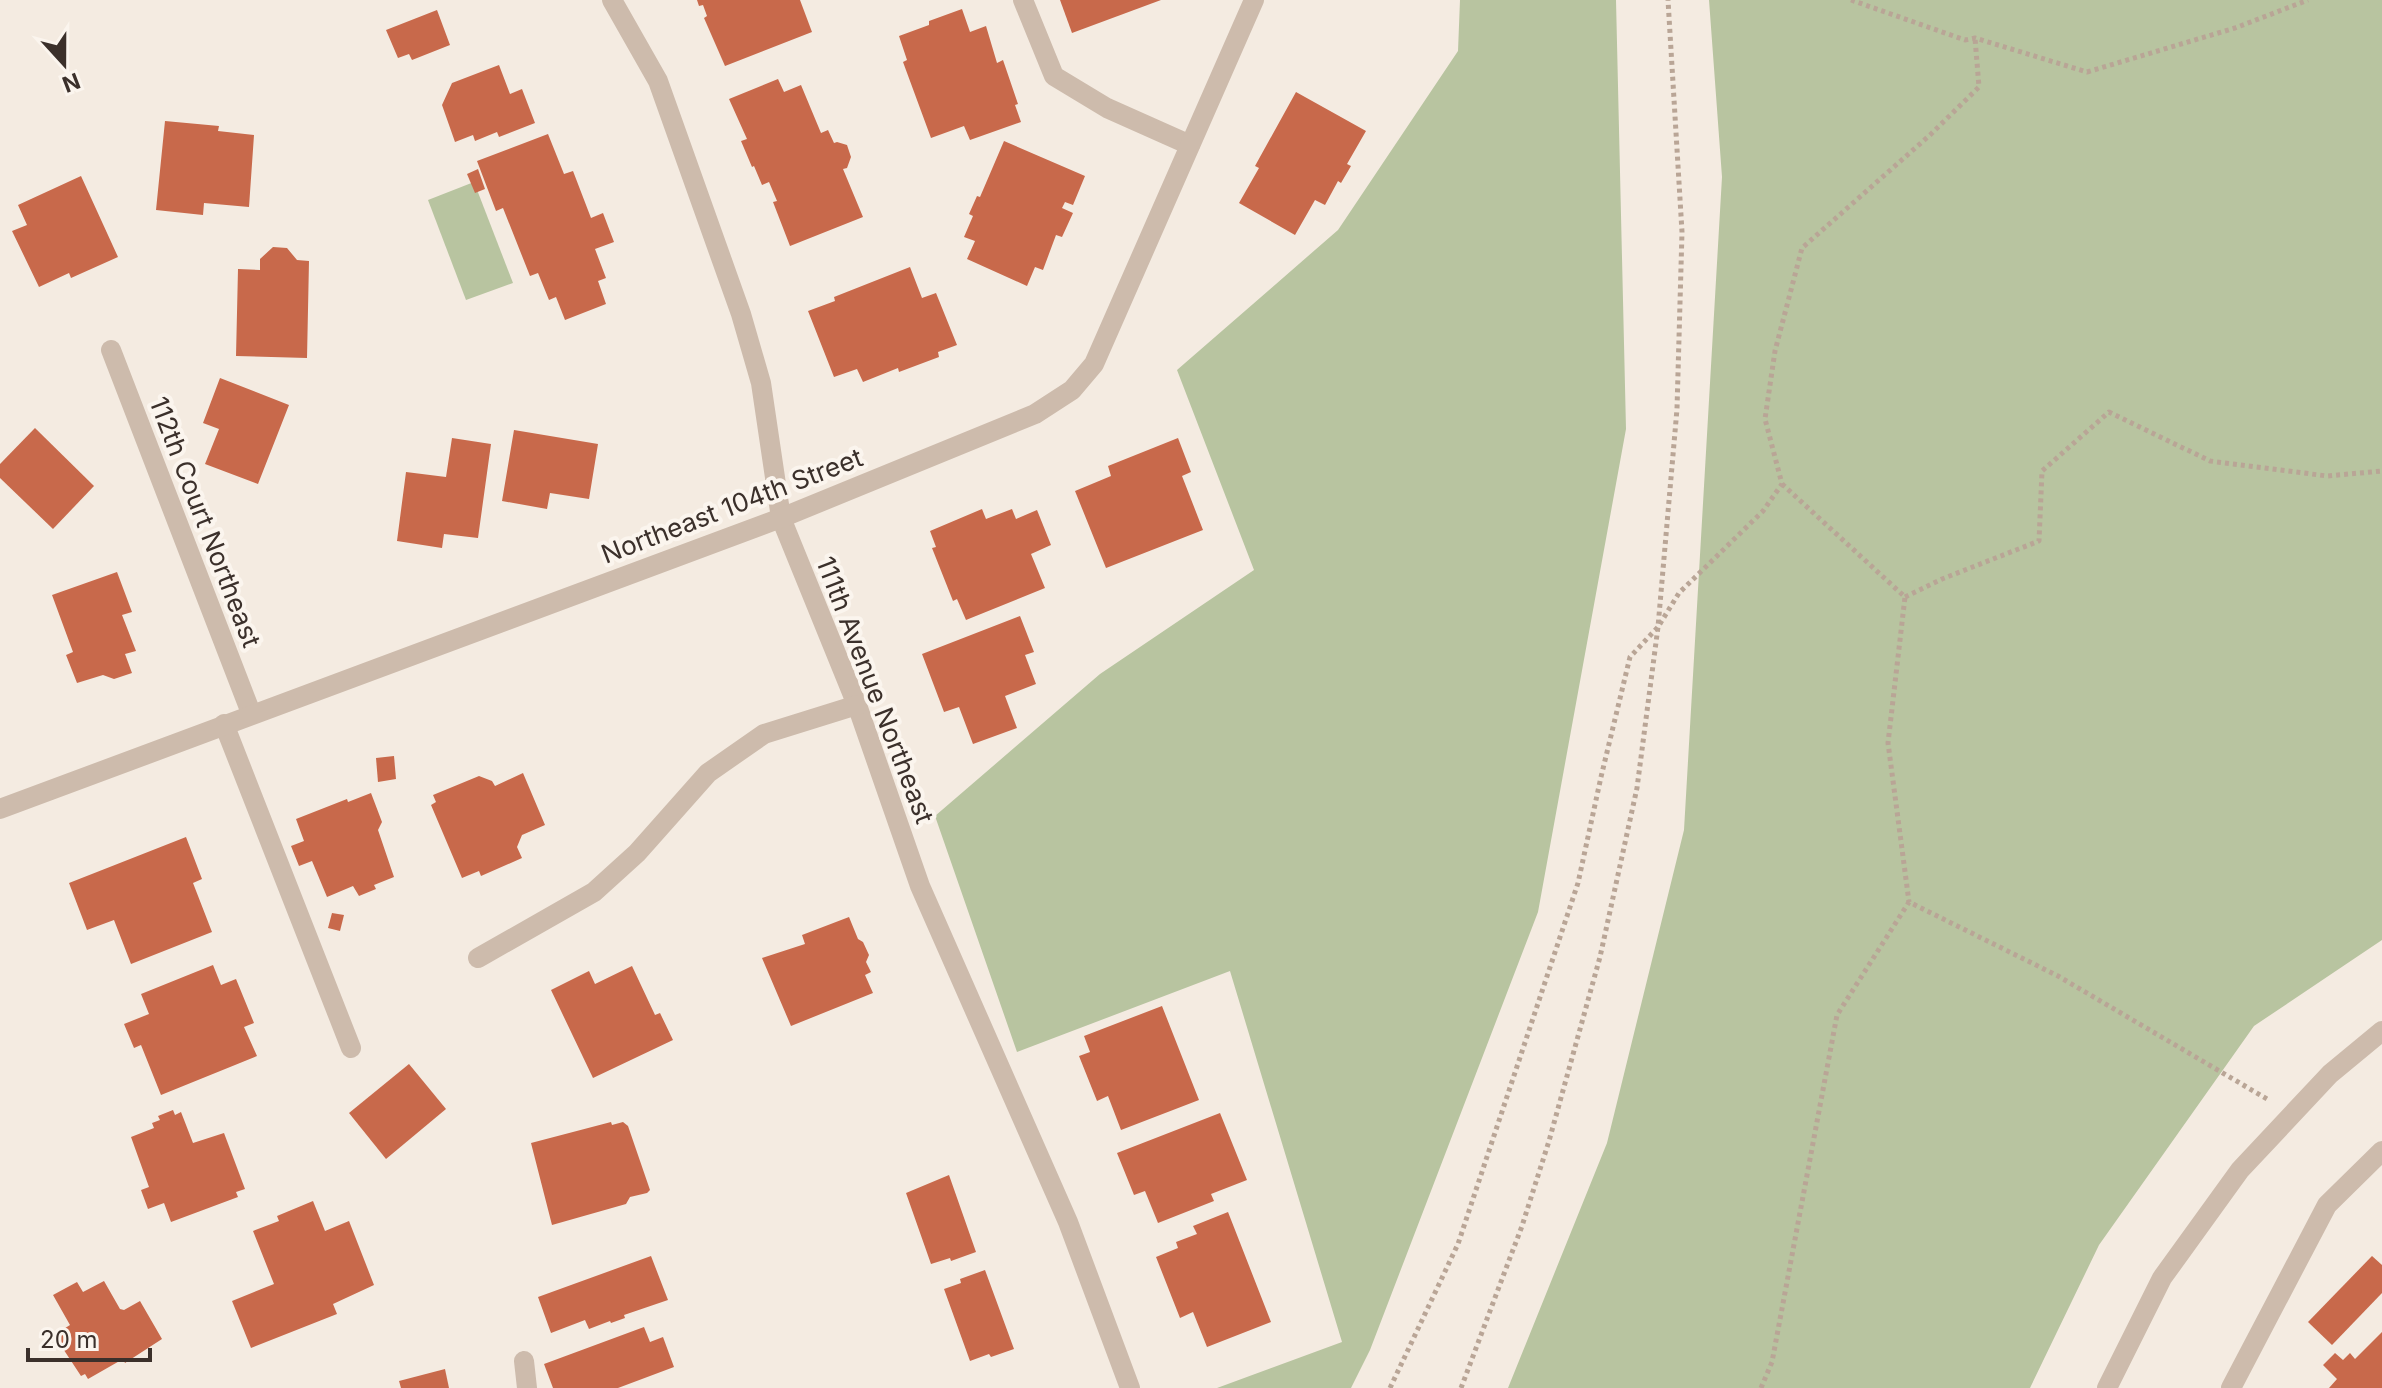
<svg xmlns="http://www.w3.org/2000/svg" width="2382" height="1388" font-family="Inter,sans-serif">
	<style>
		.green { fill: #b8c4a0 }
		.building { fill: #c8694b }
		.lines { fill: none; stroke-linecap: round; stroke-linejoin: round }
		.path { stroke: #b9a596; stroke-width: 5; stroke-dasharray: 4 4; stroke-linecap: butt }
		.minor { stroke: #cdbbac; stroke-width: 20 }
		.labels { text-anchor: middle; stroke-width: 8; stroke-linejoin: round; paint-order: stroke }
		.street-label { font-size: 26px; fill: #3b302b; stroke: #fbf5ee }
	</style>
	<rect width="100%" height="100%" fill="#f4ebe1"/>
	<!-- green -->
	<g class="green">
		<path d="M1460,0H1616L1626,429L1538,912L1370,1350L1351,1388H1217L1342,1342L1230,971L1017,1052L935,816L1100,674L1254,570L1177,370L1338,230L1458,51Z"/>
		<path d="M1709,0H2382V940L2254,1026L2099,1245L2030,1388H1508L1607,1143L1684,830L1722,177Z"/>
		<path d="M474,182L513,283L466,300L428,200Z"/>
	</g>
	<!-- building -->
	<g class="building">
		<path d="M697,0H800L812,32L725,66L704,18L707,16L703,5L699,6Z"/>
		<path d="M1060,0H1161L1072,33Z"/>
		<path d="M962,9L970,32L986,26L997,63L1003,60L1018,104L1015,105L1021,122L970,140L964,126L931,138L903,62L907,60L899,36L929,25V21Z"/>
		<path d="M437,10L450,45L412,60L409,54L398,58L386,30Z"/>
		<path d="M499,65L510,94L522,89L535,123L499,137L497,132L475,141L473,135L455,142L442,105L452,83Z"/>
		<path d="M778,79L784,92L801,85L821,133L828,130L834,143L837,142L847,145L851,157L847,168L843,169L863,217L790,246L773,202L777,201L769,182L762,185L754,166L752,167L741,141L747,139L729,99Z"/>
		<path d="M1296,92L1366,131L1347,164L1351,166L1341,183L1338,181L1325,205L1315,200L1295,235L1239,203L1259,168L1255,166Z"/>
		<path d="M165,121L219,126L218,131L254,135L249,207L204,203L203,215L156,210Z"/>
		<path d="M548,134L564,174L573,171L591,218L603,213L614,242L595,249L606,278L598,281L606,304L565,320L556,297L549,300L538,273L530,276L503,208L496,211L477,161Z"/>
		<path d="M1004,141L1085,176L1073,205L1065,202L1062,208L1073,213L1062,237L1056,235L1043,270L1035,267L1027,286L967,259L975,241L964,237L973,216L969,214L977,196L980,197Z"/>
		<path d="M478,169L485,189L475,193L467,174Z"/>
		<path d="M81,176L118,257L71,278L69,273L39,287L12,231L27,225L18,205Z"/>
		<path d="M273,247L287,248L297,260L309,261L307,358L236,356L238,269L260,270V259Z"/>
		<path d="M910,267L922,298L936,293L957,345L938,352L939,357L899,372L898,368L863,382L857,369L834,377L808,311L835,301L834,297Z"/>
		<path d="M220,378L289,405L258,484L205,464L219,429L203,423Z"/>
		<path d="M35,428L94,486L53,529L0,478V464Z"/>
		<path d="M514,430L598,444L589,499L550,493L547,509L502,501Z"/>
		<path d="M452,438L491,444L478,538L444,534L442,548L397,541L406,472L446,477Z"/>
		<path d="M1178,438L1191,472L1182,476L1203,530L1106,568L1075,491L1111,476L1108,466Z"/>
		<path d="M982,509L986,519L1012,509L1016,519L1037,510L1051,545L1031,554L1045,588L966,620L957,599L953,601L932,548L936,547L930,531Z"/>
		<path d="M117,572L132,612L122,615L136,651L125,654L132,673L114,679L103,675L77,683L66,655L73,652L52,595Z"/>
		<path d="M1020,616L1034,652L1025,655L1036,684L1005,696L1017,728L973,744L959,707L944,712L922,654Z"/>
		<path d="M394,756L396,779L378,782L376,758Z"/>
		<path d="M523,773L545,825L522,835L517,847L522,858L481,876L479,871L462,878L431,805L436,802L433,795L479,776L492,781L495,786Z"/>
		<path d="M371,793L382,822L378,830L394,877L374,885L376,889L359,896L353,886L327,897L312,861L299,866L291,846L304,841L296,819L347,799L348,802Z"/>
		<path d="M186,837L202,879L193,883L212,932L131,964L114,920L87,930L69,883Z"/>
		<path d="M332,913L344,915L340,931L328,928Z"/>
		<path d="M849,917L858,939L863,942L869,955L866,962L871,972L865,975L873,993L791,1026L762,958L805,944L802,935Z"/>
		<path d="M213,965L221,985L236,979L254,1023L244,1027L257,1056L161,1095L141,1045L134,1048L124,1024L149,1014L141,994Z"/>
		<path d="M632,966L655,1015L660,1013L673,1040L593,1078L551,990L589,971L595,984Z"/>
		<path d="M1162,1006L1199,1100L1121,1130L1108,1096L1097,1101L1079,1056L1090,1052L1084,1036Z"/>
		<path d="M409,1064L446,1109L386,1159L349,1113Z"/>
		<path d="M173,1110L175,1115L181,1112L193,1143L224,1133L245,1189L236,1192L238,1197L171,1222L164,1203L148,1209L141,1190L149,1187L131,1137L154,1128L152,1123L160,1120L158,1116Z"/>
		<path d="M1220,1113L1247,1180L1211,1194L1214,1201L1158,1223L1145,1191L1134,1195L1117,1153Z"/>
		<path d="M611,1122L612,1125L623,1122L628,1126L650,1190L647,1193L630,1197L626,1204L552,1225L531,1143Z"/>
		<path d="M949,1175L976,1252L951,1261L950,1258L931,1264L906,1193Z"/>
		<path d="M313,1201L325,1231L349,1221L374,1285L333,1304L337,1314L251,1348L232,1301L274,1284L253,1231L279,1221L277,1216Z"/>
		<path d="M1228,1212L1271,1322L1207,1347L1193,1312L1180,1318L1156,1257L1178,1248L1176,1242L1197,1234L1193,1226Z"/>
		<path d="M651,1256L668,1300L624,1315L625,1318L611,1323L610,1321L589,1329L585,1320L551,1333L538,1297Z"/>
		<path d="M2372,1256L2382,1265V1293L2332,1345L2308,1322Z"/>
		<path d="M985,1270L1014,1349L991,1357L989,1354L970,1361L944,1289L961,1283L960,1279Z"/>
		<path d="M104,1281L120,1309L124,1310L140,1301L162,1339L125,1363L123,1359L88,1379L85,1374L81,1376L54,1335L70,1325L53,1295L77,1282L83,1292Z"/>
		<path d="M644,1327L650,1342L663,1337L674,1367L618,1388H553L544,1364Z"/>
		<path d="M2382,1332V1388H2329L2337,1379L2323,1365L2335,1353L2343,1360L2350,1353L2355,1359Z"/>
		<path d="M445,1369L449,1388H401L399,1381Z"/>
	</g>
	<g class="lines">
		<!-- path -->
		<g class="path">
			<path d="M1851,0L1965,40L1975,38L2087,72L2235,28L2308,0"/>
			<path d="M1782,484L1905,597L1888,743L1909,902"/>
			<path d="M1905,597L1942,579L2039,541L2042,471L2109,412L2210,461L2327,476L2382,471"/>
			<path d="M1390,1388L1458,1244L1578,883L1601,777L1630,657L1658,627L1679,593L1763,511L1782,484L1765,419L1775,351L1802,248L1930,135L1979,87L1975,38"/>
			<path d="M1461,1388L1522,1226L1549,1141L1600,957L1637,788L1658,627L1677,409L1682,232L1668,0"/>
			<path d="M1761,1388L1772,1362L1837,1015L1909,902L2058,976L2267,1099"/>
		</g>
		<!-- minor -->
		<g class="minor">
			<path d="M612,0L658,81L741,314L761,383L781,518L857,705L920,886L1068,1222L1130,1388"/>
			<path d="M1023,0L1054,76L1107,108L1190,145"/>
			<path d="M111,350L251,713"/>
			<path d="M224,724L351,1048"/>
			<path d="M0,809L781,518L1035,414L1072,390L1094,364L1254,0"/>
			<path d="M478,958L594,892L637,853L708,773L764,734L857,705"/>
			<path d="M524,1361L527,1388"/>
			<path d="M2107,1388L2162,1278L2240,1170L2330,1074L2382,1031"/>
			<path d="M2231,1388L2327,1205L2382,1151"/>
		</g>
	</g>
	<g class="labels">
		<!-- street labels -->
		<g class="street-label">
			<text transform="translate(732 506) rotate(-21)" y="9">Northeast 104th Street</text>
			<text transform="translate(205 522) rotate(69)" y="9">112th Court Northeast</text>
			<text transform="translate(875 690) rotate(69)" y="9">111th Avenue Northeast</text>
		</g>
	</g>
	<!-- north arrow -->
	<g transform="translate(64 64) rotate(159)" stroke="#fbf5ee" stroke-width="6" paint-order="stroke">
	<path d="M0-6L14 30L0 20L-14 30Z" fill="#3b302b"/>
	<text y="-12" font-size="22" font-weight="bold" text-anchor="middle" fill="#3b302b">N</text>
	</g>
	<!-- scale -->
	<path d="M28 1348v12h122v-12" fill="none" stroke="#3b302b" stroke-width="4"/>
	<text x="40" y="1348" font-size="24" fill="#3b302b" stroke="#fbf5ee" stroke-width="6" paint-order="stroke">20 m</text>
</svg>
